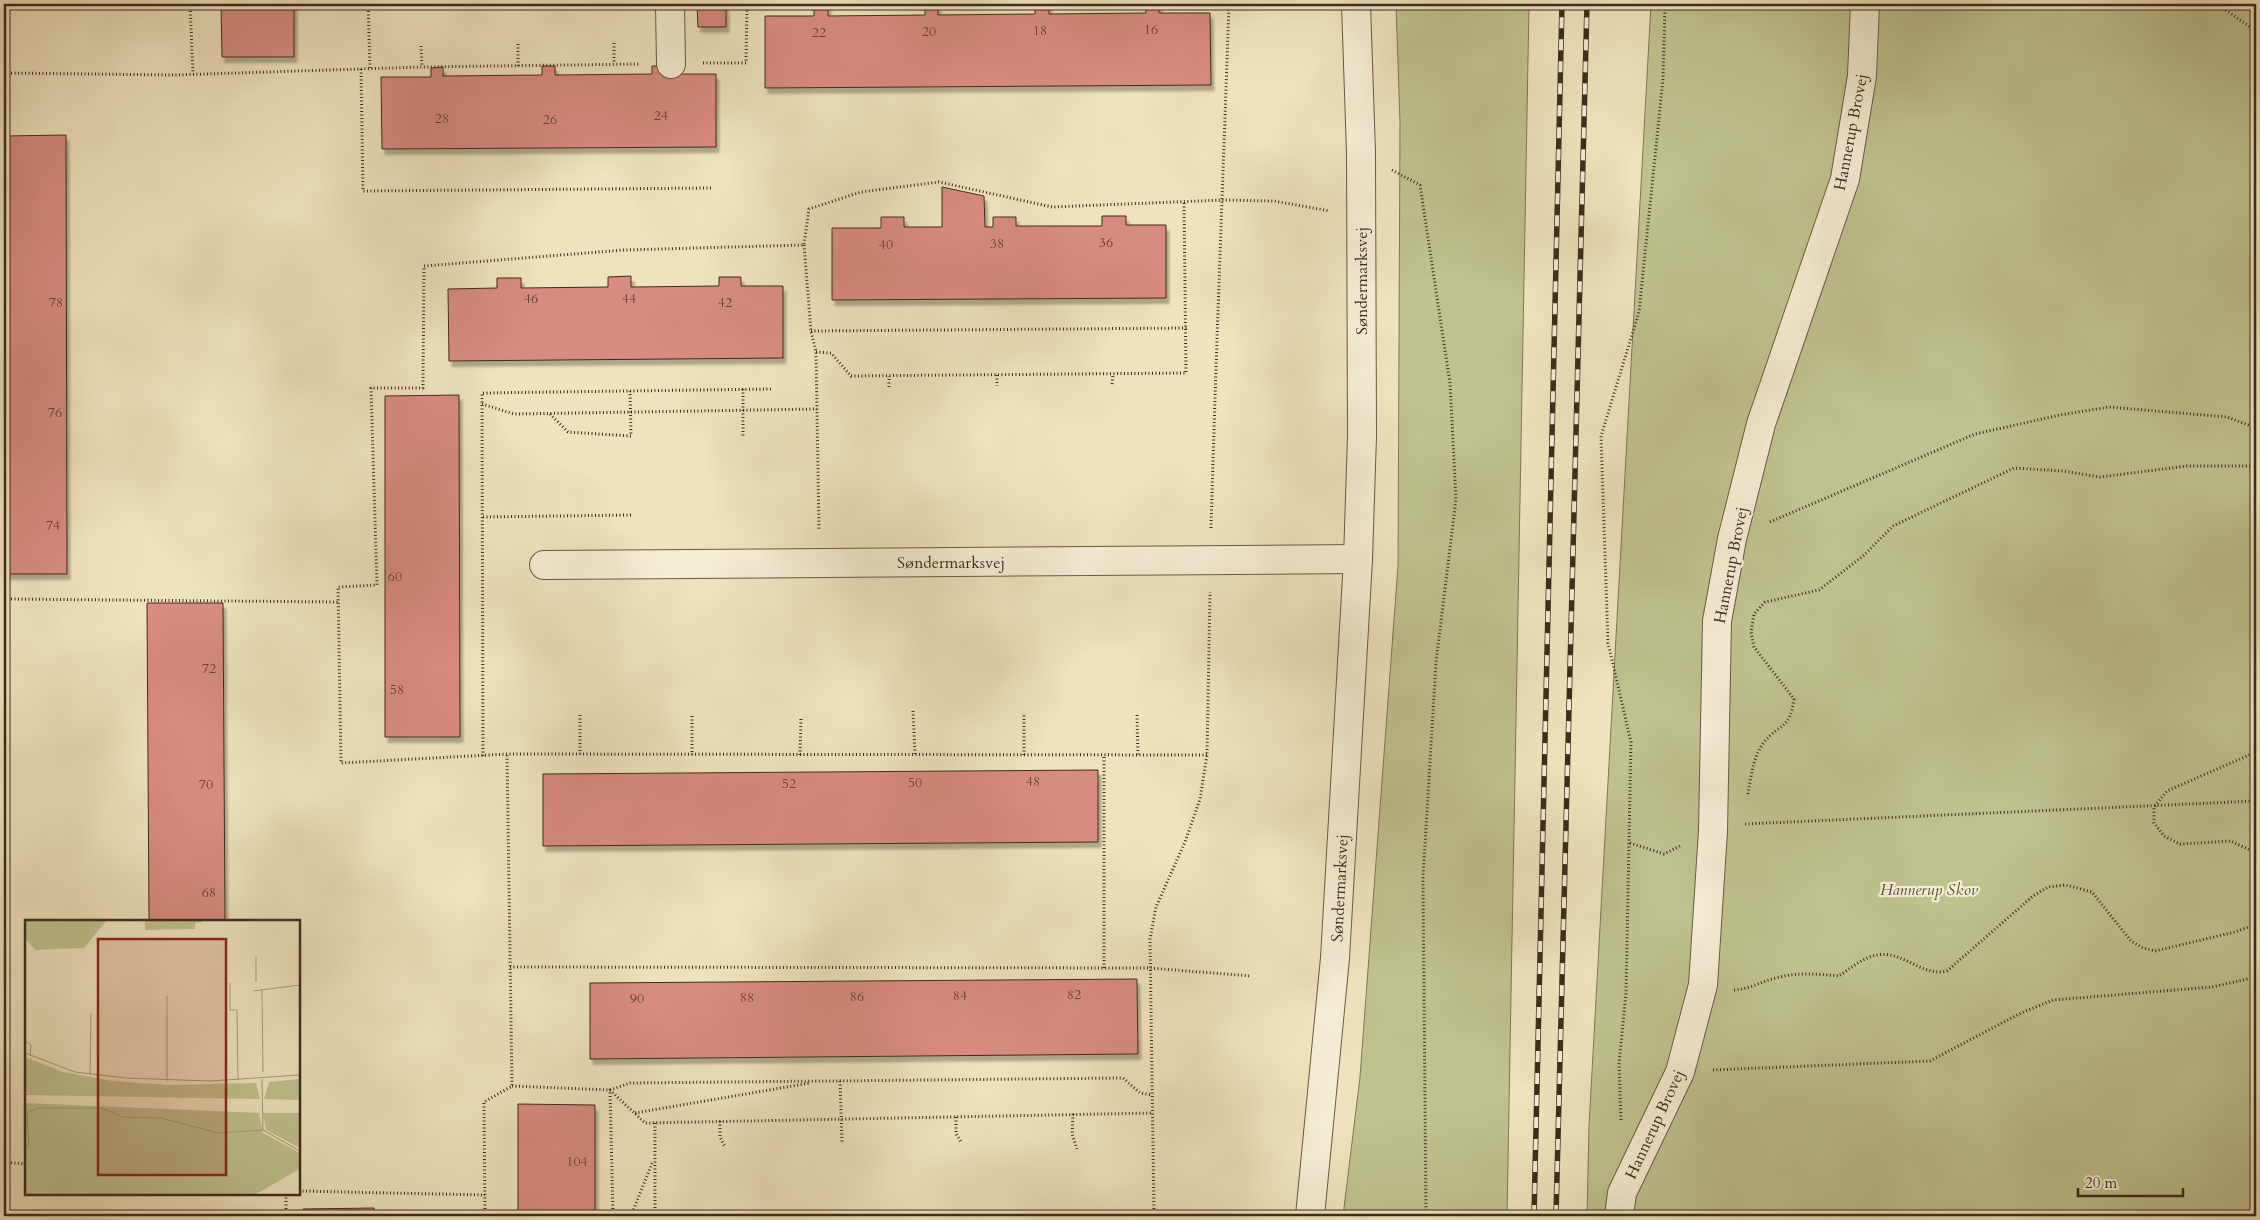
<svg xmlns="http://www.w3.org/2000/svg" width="2260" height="1220" font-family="Cardo,serif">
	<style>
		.green { fill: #bec28e; stroke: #7e7656 }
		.building { fill: #d88b82; stroke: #3d2b1f; filter: url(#shadow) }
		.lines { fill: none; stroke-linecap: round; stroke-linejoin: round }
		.minor-casing { stroke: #695947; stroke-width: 30 }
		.path { stroke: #3d2b1f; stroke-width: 3; stroke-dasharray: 1 2.5; stroke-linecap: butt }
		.minor { stroke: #f4edd5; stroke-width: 28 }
		.rail-casing { stroke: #3d2b1f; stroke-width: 5.5 }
		.rail { stroke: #f4edd5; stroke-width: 4; stroke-dasharray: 11; stroke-linecap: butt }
		.labels { text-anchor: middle; stroke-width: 4.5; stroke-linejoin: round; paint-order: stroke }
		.number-label { font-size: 14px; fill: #644338 }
		.street-label { font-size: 16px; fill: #3d2b1f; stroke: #f4edd5 }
		.park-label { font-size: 16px; font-style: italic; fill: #5d513b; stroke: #f4edd5 }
		.inset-road { fill: none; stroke: #a7997e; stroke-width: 1 }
		.view { fill: #8f2418; fill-opacity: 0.15; stroke: #8f2418; stroke-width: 2.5 }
		.inset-edge { fill: none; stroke: #3d2b1f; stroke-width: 2.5 }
	</style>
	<defs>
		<filter id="shadow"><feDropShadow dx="3" dy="5.5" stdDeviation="1" flood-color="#0004"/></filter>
	</defs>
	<rect width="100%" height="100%" fill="#eee3be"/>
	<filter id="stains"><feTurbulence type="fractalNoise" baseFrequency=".004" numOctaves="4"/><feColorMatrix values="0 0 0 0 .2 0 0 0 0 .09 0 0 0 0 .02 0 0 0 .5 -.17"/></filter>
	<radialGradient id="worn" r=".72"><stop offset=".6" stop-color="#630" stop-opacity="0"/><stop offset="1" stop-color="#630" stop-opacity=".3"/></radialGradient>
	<!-- green -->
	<g class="green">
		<path d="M1396,4H1529L1507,1216H1343L1360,1077L1398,566L1400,123Z"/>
		<path d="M1651,4H2256V1216H1587L1589,1126Z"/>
	</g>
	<!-- building -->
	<g class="building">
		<path d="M221,4H294V57H222Z"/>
		<path d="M697,4H726V27H698Z"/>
		<path d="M1146,4H1159V13H1210L1211,85L765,88V16H814V5H828V16L925,15V5H938V15L1035,14V5H1049V14L1146,13Z"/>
		<path d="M542,66H555V75L652,74V66H665V74H716V147L382,149L381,77H431V68L443,67V76L542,75Z"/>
		<path d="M66,135L67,574H4V136Z"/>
		<path d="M942,187L984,196L985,227H993V217H1016V226H1102V216H1126V225H1166V298L832,300V228H881V217H904V227H942Z"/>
		<path d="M631,276V287L719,286V277H741V286H783V358L449,361L448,289L497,288V278H521V288L608,287V277Z"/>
		<path d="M459,395L460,737H385V396Z"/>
		<path d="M147,603H223L225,921H149Z"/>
		<path d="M1098,770V842L543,846V774Z"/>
		<path d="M1137,979L1138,1054L590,1059V983Z"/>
		<path d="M518,1104L595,1105V1216H518Z"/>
		<path d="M374,1208V1216H303V1209Z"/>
	</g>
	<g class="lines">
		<!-- minor casing -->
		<g class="minor-casing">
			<g id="minor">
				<path d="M670,4L671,64"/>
				<path d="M544,565L1358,559"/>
				<path d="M1310,1216L1335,958L1358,559L1362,436L1361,153L1356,4"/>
				<path d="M1619,1216L1622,1193L1680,1072L1703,985L1713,831L1717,621L1732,539L1761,424L1845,179L1862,76L1865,4"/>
			</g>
		</g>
		<!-- path -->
		<g class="path">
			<path d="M190,4L193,74"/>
			<path d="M368,4L370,69"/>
			<path d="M2217,4L2256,31"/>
			<path d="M614,43V64"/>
			<path d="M518,44V66"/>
			<path d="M421,46L422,67"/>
			<path d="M703,63H746L747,4"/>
			<path d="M361,69L363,191L713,188"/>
			<path d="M4,73L174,75L422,67L639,64"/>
			<path d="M1392,170L1420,185L1450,383L1456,499L1436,662L1423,877L1426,1216"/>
			<path d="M804,245L811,331L816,352L819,531"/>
			<path d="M811,331L1187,328"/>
			<path d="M816,352L831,353L851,376L1186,373L1184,202"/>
			<path d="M997,375V386"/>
			<path d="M1112,384L1113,374"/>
			<path d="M889,387V376"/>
			<path d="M743,389V438"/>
			<path d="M482,404L514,414L817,409"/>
			<path d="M550,414L568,432L631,436L630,391"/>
			<path d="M483,517L632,515"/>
			<path d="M1770,522L1975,434L2060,415L2109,407L2227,417L2256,428"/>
			<path d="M1211,528C1216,353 1223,178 1229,4"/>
			<path d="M4,599L339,602"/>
			<path d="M913,711L915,755"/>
			<path d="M580,715V754"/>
			<path d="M1137,715L1138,755"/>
			<path d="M692,716V755"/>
			<path d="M2256,752L2167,791L2154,807V823L2164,836L2180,844L2231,841L2256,853"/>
			<path d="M800,755L801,717"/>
			<path d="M1024,755V715"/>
			<path d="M1207,755L507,754L341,763L338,587L377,585L371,388H423L424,266L624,250L804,245L809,209L861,192L939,182L1052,207L1223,200L1274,201L1330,211"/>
			<path d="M483,756L482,393L771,389"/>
			<path d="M1748,794C1751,776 1753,757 1764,742C1781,722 1789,731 1794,699L1754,647L1751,632L1754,614L1765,602L1819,590L1863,556L1893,526L2014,468L2063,471L2100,477L2187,466H2256"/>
			<path d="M1745,824L2256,801"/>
			<path d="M1630,843L1664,854L1680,846"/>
			<path d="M510,967L1150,968L1250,976"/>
			<path d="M1104,968V755"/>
			<path d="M1734,990C1750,989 1762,981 1776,978C1797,972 1818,974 1839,976C1850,969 1863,957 1877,955C1903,950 1921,977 1947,971L2033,896L2048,887L2066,885L2092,892L2131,941L2143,948L2155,951L2235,932L2256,924"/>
			<path d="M1713,1070L1930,1061L2019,1014L2053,1000L2212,987L2256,977"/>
			<path d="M840,1081L842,1143"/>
			<path d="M512,1086L610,1090L645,1123L1153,1113"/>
			<path d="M635,1113L810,1083"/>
			<path d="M1073,1114L1072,1134L1077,1149"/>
			<path d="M956,1117V1134L962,1143"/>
			<path d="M1621,1120L1619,1064L1626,993L1631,742L1608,643L1601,436L1639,312L1663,79L1665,4"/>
			<path d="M720,1121V1137L725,1147"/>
			<path d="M655,1123V1216"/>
			<path d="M4,1162L26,1164"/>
			<path d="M299,1191L485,1195"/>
			<path d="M286,1194V1216"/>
			<path d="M485,1216L484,1102L512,1086L507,754"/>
			<path d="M613,1216L610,1090L630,1083L1123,1078L1140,1093L1152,1095"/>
			<path d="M631,1216L653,1161"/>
			<path d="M1154,1216L1150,939L1156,907L1185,842L1200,799L1207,755L1210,592"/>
		</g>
		<!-- minor -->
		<use href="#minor" class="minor"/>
		<!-- rail casing -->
		<g class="rail-casing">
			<g id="rail">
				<path d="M1534,1216L1562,4"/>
				<path d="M1556,1216L1587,4"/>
			</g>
		</g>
		<!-- rail -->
		<use href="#rail" class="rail"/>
	</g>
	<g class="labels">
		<!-- number labels -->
		<g class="number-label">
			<text x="1151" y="34">16</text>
			<text x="1040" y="35">18</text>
			<text x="929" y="36">20</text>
			<text x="819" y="37">22</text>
			<text x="661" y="120">24</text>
			<text x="442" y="123">28</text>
			<text x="550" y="124">26</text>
			<text x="1106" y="247">36</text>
			<text x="997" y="248">38</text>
			<text x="886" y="249">40</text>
			<text x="531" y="303">46</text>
			<text x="629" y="303">44</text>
			<text x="56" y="307">78</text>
			<text x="725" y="307">42</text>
			<text x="55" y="417">76</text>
			<text x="53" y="530">74</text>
			<text x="395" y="581">60</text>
			<text x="209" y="673">72</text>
			<text x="397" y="694">58</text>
			<text x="1033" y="786">48</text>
			<text x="915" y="787">50</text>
			<text x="789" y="788">52</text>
			<text x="206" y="789">70</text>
			<text x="209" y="897">68</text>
			<text x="1074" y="999">82</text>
			<text x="960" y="1000">84</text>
			<text x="857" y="1001">86</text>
			<text x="747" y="1002">88</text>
			<text x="637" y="1003">90</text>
			<text x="577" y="1166">104</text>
		</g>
		<!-- street labels -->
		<g class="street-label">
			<text transform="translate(1850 132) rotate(-79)" y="6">Hannerup Brovej</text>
			<text transform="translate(1361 281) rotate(-90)" y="6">Søndermarksvej</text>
			<text x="951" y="568">Søndermarksvej</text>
			<text transform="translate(1730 565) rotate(-79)" y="6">Hannerup Brovej</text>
			<text transform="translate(1339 888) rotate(-87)" y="6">Søndermarksvej</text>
			<text transform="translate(1654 1124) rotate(-65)" y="6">Hannerup Brovej</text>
		</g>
		<!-- park labels -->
		<g class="park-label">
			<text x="1929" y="895">Hannerup Skov</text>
		</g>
	</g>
	<!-- overview -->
	<g transform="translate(25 920)">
		<rect width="275" height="275" fill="#eee3be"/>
		<path d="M1,0H82L59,28L10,30L1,19ZM120,0H177V2L170,3V9L120,10ZM0,137L38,152L88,161L142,165L231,163L235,179L0,175ZM275,159V180L239,179L244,162ZM0,183L234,193L238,213L275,233V249L229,275H0ZM238,193H275V228L241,210Z" fill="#bec28e"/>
		<path class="inset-road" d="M231,62V37M205,63V90H212L213,160M237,70L238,152M228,71L275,65M142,76V161M0,121L6,125L5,136M0,133L50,152L101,158L185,161L275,155M65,155L66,93M237,159L238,210L275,231M0,230L4,225L2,193L13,188H76L98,197L136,198L193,213L238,210"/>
		<path class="view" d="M73,19H201V255H73Z"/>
		<rect width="275" height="275" class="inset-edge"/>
	</g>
	<!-- margin -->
	<rect width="2260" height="1220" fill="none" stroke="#eee3be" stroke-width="20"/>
	<rect x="5" y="5" width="2250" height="1210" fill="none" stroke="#3d2b1f" stroke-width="2.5"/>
	<rect x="10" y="10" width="2240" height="1200" fill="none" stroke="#3d2b1f"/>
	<!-- scale -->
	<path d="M2078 1188v8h105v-8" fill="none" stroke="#3d2b1f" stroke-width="2.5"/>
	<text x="2085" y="1188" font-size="15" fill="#3d2b1f" stroke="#f4edd5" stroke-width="4" paint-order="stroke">20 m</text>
	<rect width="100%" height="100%" filter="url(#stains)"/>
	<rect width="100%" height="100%" fill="url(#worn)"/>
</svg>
